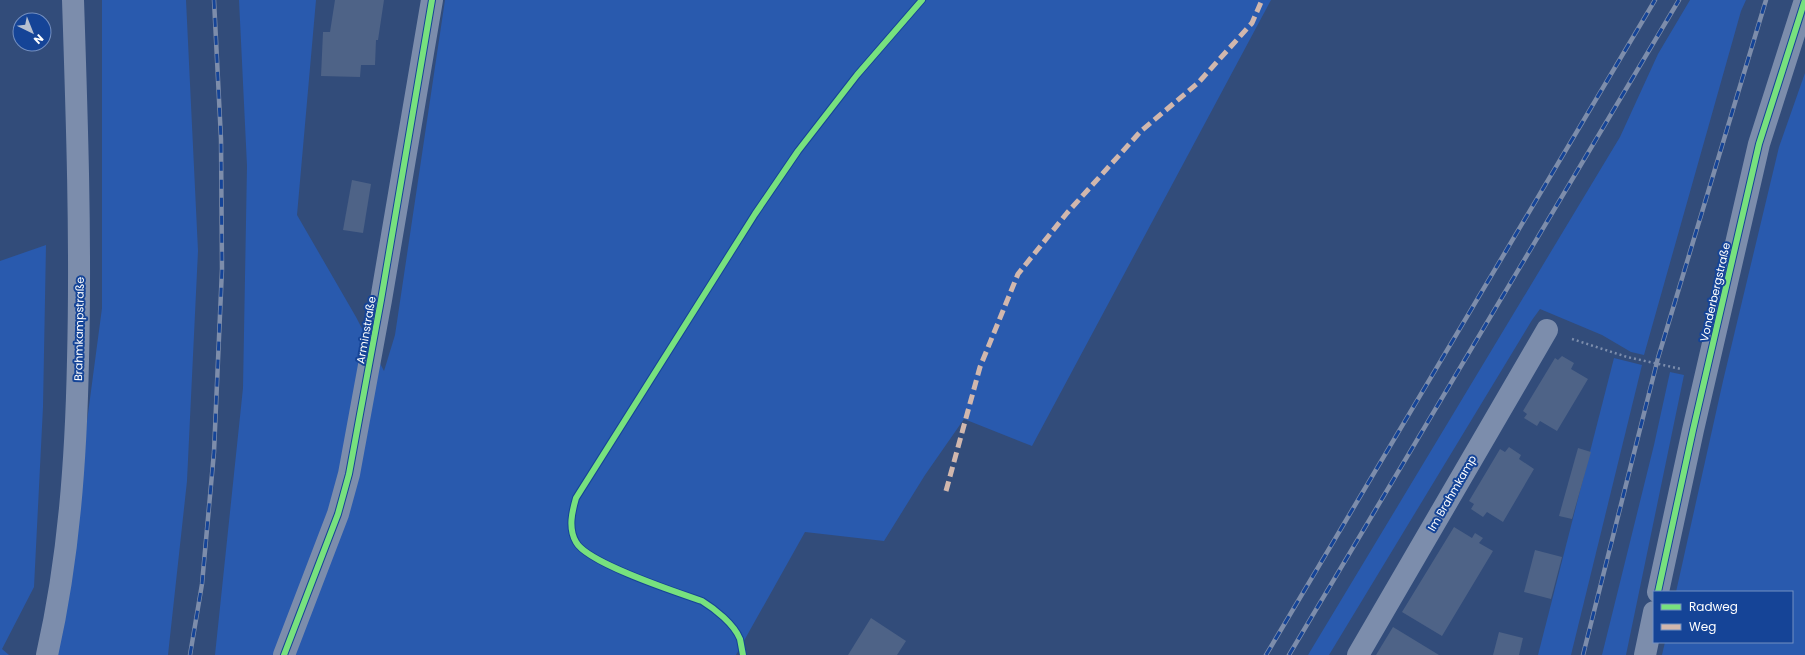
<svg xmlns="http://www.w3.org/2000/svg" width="1805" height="655" font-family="Poppins,sans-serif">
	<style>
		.green { fill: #295aae }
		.building { fill: #4e6387 }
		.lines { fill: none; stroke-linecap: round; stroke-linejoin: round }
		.path { stroke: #7c8dac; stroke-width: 2.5; stroke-dasharray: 2 3; stroke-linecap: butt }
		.minor { stroke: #7c8dac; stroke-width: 22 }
		.rail-casing { stroke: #7d8dab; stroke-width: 4.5 }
		.rail { stroke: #154497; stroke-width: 3; stroke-dasharray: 9; stroke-linecap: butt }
		.quiet { stroke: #d1b7ad; stroke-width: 5; stroke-dasharray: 10 5; stroke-linecap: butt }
		.cycleway-casing { stroke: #154497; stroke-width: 8 }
		.cycleway { stroke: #77e17e; stroke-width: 6 }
		.labels { text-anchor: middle; stroke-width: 4; stroke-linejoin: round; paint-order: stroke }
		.street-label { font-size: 11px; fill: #fff; stroke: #154497 }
	</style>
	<rect width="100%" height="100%" fill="#324c7a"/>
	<!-- green -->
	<g class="green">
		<path d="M102,0H186L198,251L187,481L168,655H56L102,308Z"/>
		<path d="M239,0H316L297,215L356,317L384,371L395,335L445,0H1271L1032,446L964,419L925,475L884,541L805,532L736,655H215L243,388L247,166Z"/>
		<path d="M1690,0H1746L1741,11L1644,355L1631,352L1602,335L1540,309L1532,320L1329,655H1308L1620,137L1658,54Z"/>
		<path d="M1805,73V655H1662L1665,642H1792V592H1676L1723,381L1779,147Z"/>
		<path d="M46,245L43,407L34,587L2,649L9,655H0V261Z"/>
		<path d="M1614,358L1642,365L1571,655H1538Z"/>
		<path d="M1670,372L1684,375L1626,655H1602L1654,445Z"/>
	</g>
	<!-- building -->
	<g class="building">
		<path d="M335,0H384L378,40H376L375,65H361L360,77L321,76L323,32H330Z"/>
		<path d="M352,180L371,184L363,233L343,230Z"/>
		<path d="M1562,356L1574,363L1571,369L1588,379L1557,431L1540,421L1537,426L1524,418L1527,414L1523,411L1555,358L1558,360Z"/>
		<path d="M1509,447L1521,455L1519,459L1534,469L1503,522L1487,512L1483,517L1471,509L1474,504L1469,501L1500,449L1505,452Z"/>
		<path d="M1578,448L1591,452L1572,519L1559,516Z"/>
		<path d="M1454,527L1472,538L1475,533L1483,538L1479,543L1493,551L1442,636L1402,612Z"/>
		<path d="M1535,550L1562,557L1551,599L1524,592Z"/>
		<path d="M871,618L906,641L897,655H848Z"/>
		<path d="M1393,627L1439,655H1376Z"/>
		<path d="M1499,632L1523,638L1519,655H1493Z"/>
	</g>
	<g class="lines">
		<!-- path -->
		<path class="path" d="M1572,339L1627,357L1681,369"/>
		<!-- minor -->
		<g class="minor">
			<path d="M1658,592L1693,430L1759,144L1805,0"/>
			<path d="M47,655C69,558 76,459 78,360C81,240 77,120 73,0"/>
			<path d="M284,655L338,514L349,474L381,300L432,0"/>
			<path d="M1358,655L1547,330"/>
			<path d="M1645,655L1654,612"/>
		</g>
		<!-- rail casing -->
		<g class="rail-casing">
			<g id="rail">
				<path d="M190,655L202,584L214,452L222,269L221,139L214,0"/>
				<path d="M1266,655L1655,0"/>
				<path d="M1289,655L1679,0"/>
				<path d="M1583,655L1658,358L1766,0"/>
			</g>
		</g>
		<!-- rail -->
		<use href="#rail" class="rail"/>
		<!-- quiet -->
		<path class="quiet" d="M946,491L980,367L1018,274L1067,213L1141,131L1198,83L1252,23L1262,0"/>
		<!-- cycleway casing -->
		<g class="cycleway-casing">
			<g id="cycleway">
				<path d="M1658,592L1693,430L1759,144L1805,0"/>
				<path d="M284,655L338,514L349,474L381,300L432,0"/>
				<path d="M743,655C742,650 741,644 740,639C734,624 715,609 702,601C676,592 587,563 576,542C568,528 572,512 576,498L755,214L798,151L857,75L922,0"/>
			</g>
		</g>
		<!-- cycleway -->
		<use href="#cycleway" class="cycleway"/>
	</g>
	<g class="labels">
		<!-- street labels -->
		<g class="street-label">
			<text transform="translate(1715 292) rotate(-77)" y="4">Vonderbergstraße</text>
			<text transform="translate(79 329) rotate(-89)" y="4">Brahmkampstraße</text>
			<text transform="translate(366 330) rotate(-80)" y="4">Arminstraße</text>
			<text transform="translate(1452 493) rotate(-60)" y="4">Im Brahmkamp</text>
		</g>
	</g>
	<!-- legend -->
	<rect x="1653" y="591" width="140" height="52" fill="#154497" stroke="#738fc1"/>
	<rect x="1661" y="604" width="20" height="6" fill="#77e17e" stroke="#738fc1"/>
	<text x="1689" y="611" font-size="12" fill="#ffffff">Radweg</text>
	<rect x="1661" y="624" width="20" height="6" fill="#d1b7ad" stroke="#738fc1"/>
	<text x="1689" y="631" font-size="12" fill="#ffffff">Weg</text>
	<!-- north arrow -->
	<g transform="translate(32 32) rotate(137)"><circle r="19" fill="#154497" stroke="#738fc1"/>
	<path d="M0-3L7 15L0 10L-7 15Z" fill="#b7c0d0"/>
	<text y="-6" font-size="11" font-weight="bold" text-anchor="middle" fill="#ffffff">N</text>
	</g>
</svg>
